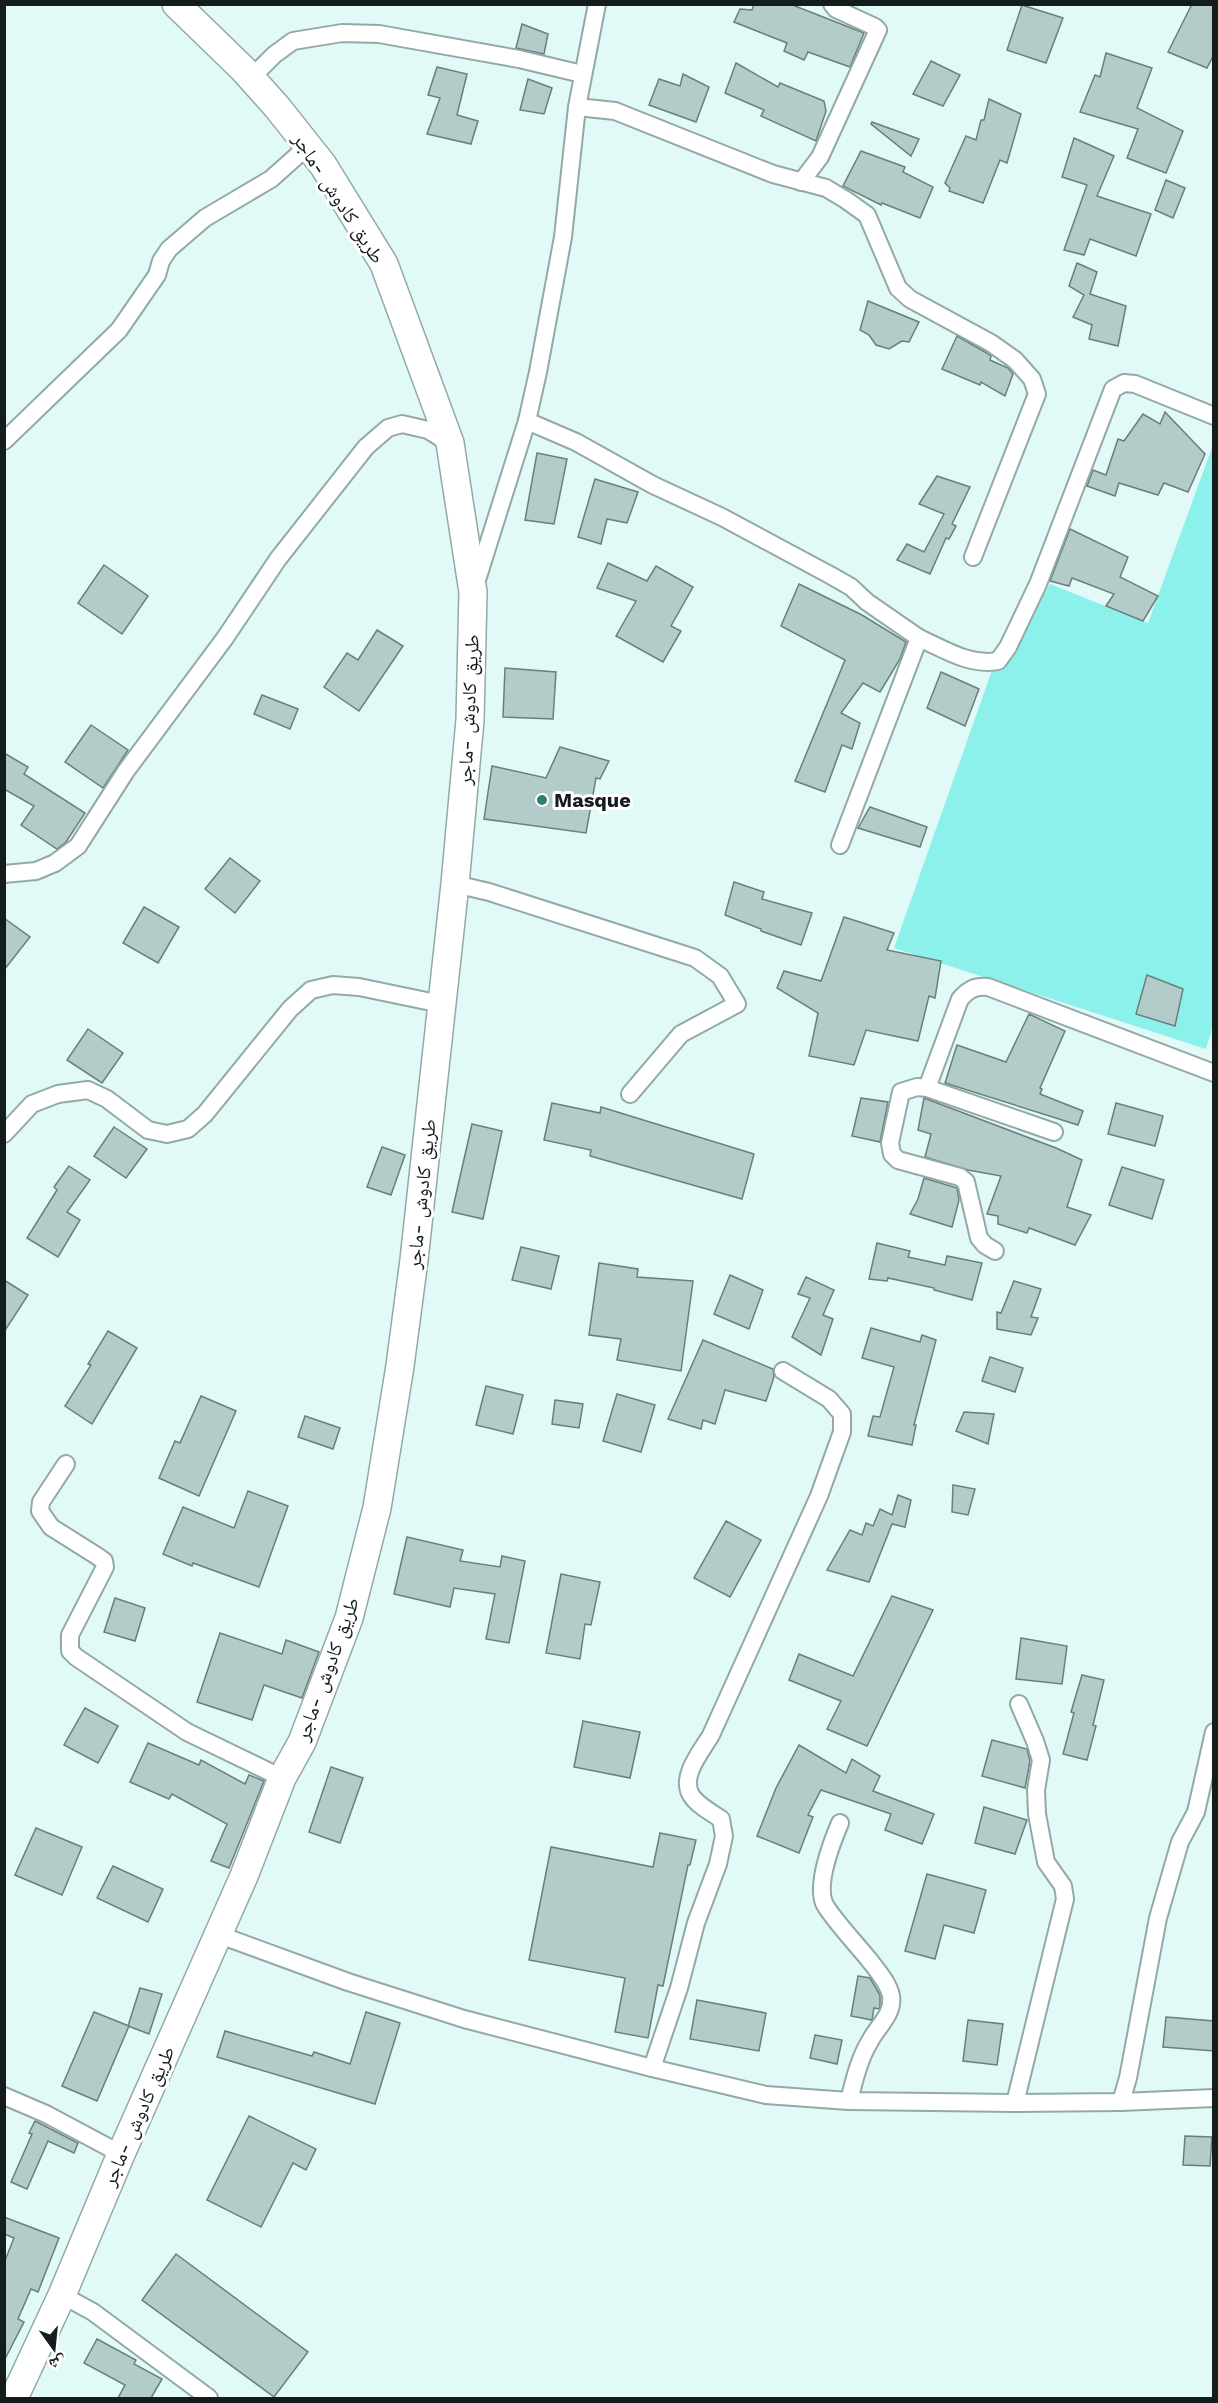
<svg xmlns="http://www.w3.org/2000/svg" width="1218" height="2403" font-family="'Work Sans','Noto Naskh Arabic',sans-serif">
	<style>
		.green { fill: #8df1eb }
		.building { fill: #b3cbc9; stroke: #697f7d; stroke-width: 1.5 }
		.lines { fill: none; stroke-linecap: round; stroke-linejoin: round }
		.minor-casing { stroke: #93a9a8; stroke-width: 20 }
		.trunk-casing { stroke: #93a9a8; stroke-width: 30 }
		.minor { stroke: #fff; stroke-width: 16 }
		.trunk { stroke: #fff; stroke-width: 27 }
		.poi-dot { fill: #337c78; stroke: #fff; stroke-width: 2 }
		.labels { text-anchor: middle; stroke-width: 6; stroke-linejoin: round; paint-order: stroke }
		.street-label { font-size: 20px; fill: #141d1c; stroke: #fff }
		.poi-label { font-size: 20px; font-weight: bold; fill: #141d1c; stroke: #fff; text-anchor: start }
	</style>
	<rect width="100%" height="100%" fill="#e1f9f7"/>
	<!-- green -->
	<path class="green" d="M1213,445L1214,1022L1206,1049L894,948L991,673L1050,584L1148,623Z"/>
	<!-- building -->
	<g class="building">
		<path d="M754,4H790L864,33L850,67L808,52L804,60L784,51L787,43L734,22L740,9L752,10Z"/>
		<path d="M1192,4H1214V54L1207,68L1168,52Z"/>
		<path d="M1022,5L1063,18L1046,63L1007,50Z"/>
		<path d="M522,24L548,34L544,54L516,48Z"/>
		<path d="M1106,53L1152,68L1137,108L1183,131L1166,173L1127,158L1138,129L1080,112L1095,75L1100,77Z"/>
		<path d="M931,61L960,75L943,106L913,94Z"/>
		<path d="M736,63L778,87L780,83L824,101L826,111L816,141L761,116L764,110L725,93Z"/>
		<path d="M437,67L467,74L457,115L478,121L471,144L427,134L440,98L428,95Z"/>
		<path d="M683,74L709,87L696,122L649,105L659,79L680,86Z"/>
		<path d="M528,79L552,88L544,114L520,110Z"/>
		<path d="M989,99L1021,114L1007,163L1000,160L983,203L949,191L950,188L945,183L966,136L976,140L981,120H984Z"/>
		<path d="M872,122L919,139L911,156L871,124Z"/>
		<path d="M1074,138L1114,156L1097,196L1151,214L1136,256L1090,239L1084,255L1064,250L1087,185L1062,177Z"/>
		<path d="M861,151L905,167L903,172L933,187L920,218L882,203L881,205L843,186Z"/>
		<path d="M1166,180L1185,188L1173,218L1155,210Z"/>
		<path d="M1077,263L1097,272L1090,294L1126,306L1118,346L1089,339L1092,325L1073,317L1084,295L1069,286Z"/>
		<path d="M868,301L919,322L909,342L902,341L889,349L876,345L869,335L860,330Z"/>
		<path d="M957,336L985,352L991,356L990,360L1008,368L1013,374L1005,396L981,382L980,385L942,369Z"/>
		<path d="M1165,412L1205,454L1188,492L1164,483L1158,495L1119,483L1115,496L1087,486L1093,470L1106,475L1118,439L1124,441L1143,414L1160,424Z"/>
		<path d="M537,453L567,459L554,524L525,520Z"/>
		<path d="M937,476L970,487L952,524L956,526L949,539L946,538L930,574L897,560L907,544L924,552L944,514L919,504Z"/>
		<path d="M595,479L638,492L627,523L607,519L601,544L578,537Z"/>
		<path d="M1070,529L1128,557L1120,577L1158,596L1143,621L1106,606L1114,594L1072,578L1069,586L1050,581Z"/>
		<path d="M608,563L647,581L656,566L693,587L671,626L681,631L663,662L616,636L636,601L597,588Z"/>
		<path d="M104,565L148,596L122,634L78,603Z"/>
		<path d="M799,584L862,615L906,642L900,659L880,692L863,683L841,713L860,723L852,749L842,745L825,792L795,781L845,660L781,626Z"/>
		<path d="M377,630L403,646L359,711L324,687L347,653L358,660Z"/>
		<path d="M505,668L556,672L553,719L503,717Z"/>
		<path d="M941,672L979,689L965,726L927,708Z"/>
		<path d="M262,695L298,709L290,729L254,714Z"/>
		<path d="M91,725L128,750L103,788L65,762Z"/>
		<path d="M560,747L609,761L600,779L596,778L586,833L484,819L492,766L546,778Z"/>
		<path d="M4,753L28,767L24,774L85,813L66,842L57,849L21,825L34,806L4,789Z"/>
		<path d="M870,807L927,827L920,847L858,828Z"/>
		<path d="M230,858L260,881L235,913L205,889Z"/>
		<path d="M734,882L764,892L762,899L812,913L801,945L761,931V929L725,915Z"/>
		<path d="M144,907L179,927L158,963L123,943Z"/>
		<path d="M844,917L894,933L887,950L941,961L935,998L929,996L918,1041L866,1030L854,1065L809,1056L818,1013L777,988L784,971L821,981Z"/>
		<path d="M4,918L30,937L4,970Z"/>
		<path d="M1147,975L1183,989L1175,1026L1136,1014Z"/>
		<path d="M1029,1014L1065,1031L1040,1088L1042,1089L1040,1094L1083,1111L1078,1125L945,1083L957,1045L1006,1062Z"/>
		<path d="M88,1029L123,1053L102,1083L67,1060Z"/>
		<path d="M861,1098L888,1102L880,1142L852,1136Z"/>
		<path d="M924,1098L1056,1148L1082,1160L1067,1207L1091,1215L1075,1245L1029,1228L1027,1233L998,1224V1216L987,1214L1001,1176L968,1170L925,1157L931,1134L918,1130Z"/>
		<path d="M552,1103L600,1113L601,1107L754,1154L742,1199L590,1156L591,1150L544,1140Z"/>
		<path d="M1116,1103L1163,1116L1155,1146L1108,1134Z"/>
		<path d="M472,1124L502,1131L483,1219L452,1212Z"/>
		<path d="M114,1127L147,1149L126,1178L94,1156Z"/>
		<path d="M382,1147L405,1155L391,1195L367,1187Z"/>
		<path d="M69,1166L90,1180L67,1212L80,1220L58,1257L27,1238L57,1190L54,1187Z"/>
		<path d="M1122,1167L1164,1180L1152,1219L1109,1205Z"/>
		<path d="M924,1178L957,1188L959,1200L952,1227L910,1214L918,1199Z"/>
		<path d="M877,1243L910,1251L908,1257L945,1265L947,1256L982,1263L972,1300L934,1290V1288L888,1278L887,1281L869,1279Z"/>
		<path d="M521,1247L559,1256L551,1289L512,1280Z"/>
		<path d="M599,1263L638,1269L637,1277L693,1281L681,1371L617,1360L621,1339L589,1335Z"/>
		<path d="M730,1275L763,1290L749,1329L714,1314Z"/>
		<path d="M806,1277L834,1290L823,1315L833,1319L821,1355L792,1337L810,1298L798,1294Z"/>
		<path d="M4,1280L28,1295L4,1332Z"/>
		<path d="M1014,1281L1041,1289L1031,1317L1038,1318L1031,1335L997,1329V1312L1001,1313Z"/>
		<path d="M871,1328L920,1342L922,1335L936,1340L914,1425H916L912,1445L868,1436L873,1416L880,1417L894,1367L862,1358Z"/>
		<path d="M108,1331L137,1348L92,1424L65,1406L91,1365L88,1364Z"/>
		<path d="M703,1340L773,1369L774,1377L766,1401L725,1390L715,1424L703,1420L701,1429L668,1419Z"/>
		<path d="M990,1357L1023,1368L1015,1392L982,1381Z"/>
		<path d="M486,1386L523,1395L513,1434L476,1425Z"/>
		<path d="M617,1394L655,1405L641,1452L603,1441Z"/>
		<path d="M201,1396L236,1411L199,1496L159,1478L175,1441L180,1443Z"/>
		<path d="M555,1400L583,1404L579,1428L552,1424Z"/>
		<path d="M964,1412L994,1414L988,1444L956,1431Z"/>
		<path d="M305,1416L340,1428L333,1449L298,1437Z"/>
		<path d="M953,1485L975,1489L968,1515L952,1512Z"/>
		<path d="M248,1491L288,1506L259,1587L193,1563L192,1566L163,1554L183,1507L234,1528Z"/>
		<path d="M898,1495L911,1500L905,1527L892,1524L869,1582L827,1570L850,1530L862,1535L866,1523L873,1526L880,1509L892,1515Z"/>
		<path d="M726,1521L761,1540L730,1597L694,1578Z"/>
		<path d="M407,1537L463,1550L460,1561L500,1567L502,1556L525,1561L509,1643L486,1639L495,1594L454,1588L450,1607L394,1594Z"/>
		<path d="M561,1574L600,1582L591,1625L585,1624L580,1659L546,1653Z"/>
		<path d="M892,1596L933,1610L867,1746L827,1729L841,1701L789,1680L799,1654L853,1676Z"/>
		<path d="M115,1598L145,1608L135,1641L104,1632Z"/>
		<path d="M220,1633L282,1654L286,1640L319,1652L302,1698L264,1685L252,1720L197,1702Z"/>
		<path d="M1021,1638L1067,1646L1062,1684L1016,1679Z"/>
		<path d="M1082,1675L1104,1680L1093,1725L1096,1726L1087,1760L1063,1754L1074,1713L1071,1712Z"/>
		<path d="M85,1708L118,1726L98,1763L64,1745Z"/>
		<path d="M583,1721L640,1732L630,1778L574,1767Z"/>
		<path d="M992,1740L1027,1749L1030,1761L1025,1788L982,1776Z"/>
		<path d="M148,1743L199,1765L201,1760L245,1784L249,1775L264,1781L229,1868L211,1861L227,1824L172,1794L169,1799L130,1782Z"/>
		<path d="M799,1745L846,1773L852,1759L880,1776L873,1791L934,1814L922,1844L885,1830L891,1814L821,1790L808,1815L813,1817L799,1853L757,1836L776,1788Z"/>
		<path d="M331,1767L363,1778L340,1843L309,1832Z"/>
		<path d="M984,1807L1027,1820L1015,1854L975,1843Z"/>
		<path d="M36,1828L82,1847L62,1895L15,1875Z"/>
		<path d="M660,1833L696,1840L690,1865H688L663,1986L658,1985L648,2038L615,2032L625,1978L529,1960L551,1847L653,1867Z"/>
		<path d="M113,1866L163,1889L148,1922L97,1898Z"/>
		<path d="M927,1874L986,1890L974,1933L944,1925L935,1959L905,1951Z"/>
		<path d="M858,1976L870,1978L880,1995V2006L879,2009L874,2008L872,2020L851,2016Z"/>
		<path d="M140,1988L162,1994L149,2034L128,2026Z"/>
		<path d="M697,2000L766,2013L759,2051L690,2039Z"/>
		<path d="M94,2012L129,2026L97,2101L62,2086Z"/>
		<path d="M366,2012L400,2023L375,2104L217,2057L225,2031L312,2056L314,2052L350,2064Z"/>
		<path d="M1166,2017L1214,2021V2051L1163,2047Z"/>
		<path d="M968,2020L1003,2024L997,2065L963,2061Z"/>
		<path d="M815,2035L842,2040L837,2064L810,2058Z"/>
		<path d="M249,2116L316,2149L306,2170L293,2163L261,2227L207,2200Z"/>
		<path d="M35,2121L78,2143L74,2153L48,2141L27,2189L11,2182L32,2134L29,2133Z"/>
		<path d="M1185,2136L1212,2137L1210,2166L1183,2165Z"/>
		<path d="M4,2217L59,2238L38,2292L31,2289L18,2319L24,2322L4,2361V2263L14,2238L4,2234Z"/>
		<path d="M176,2254L308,2352L274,2397L142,2300Z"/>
		<path d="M97,2339L136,2360L134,2364L162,2379L151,2398H118L125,2385L84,2363Z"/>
	</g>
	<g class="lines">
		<!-- minor casing -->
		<g class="minor-casing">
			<g id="minor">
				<path d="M251,78L274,55L293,41L342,33L379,34L519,59L582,74"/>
				<path d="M577,107L615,111L773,174L826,188L846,200L867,215L898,288L910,299L991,343L1015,360L1032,379L1037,394L973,557"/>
				<path d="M801,182L820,157L878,30L875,27L836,9L832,4"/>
				<path d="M527,421L576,442L653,485L722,517L830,575L851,587L867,602L919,638L840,845"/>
				<path d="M4,441L119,330L157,275L161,261L169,249L205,218L271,179L308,146"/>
				<path d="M476,583L527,421L538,372L563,237L577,107L597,4"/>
				<path d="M919,638C944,649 969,666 998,661L1008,647L1038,584L1113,389L1124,383L1135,384L1214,416"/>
				<path d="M4,874L36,871L55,863L78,846L126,771L225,638L278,559L366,447L388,428L402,424L428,430L449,443"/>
				<path d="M455,884L489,892L695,958L720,976L737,1004L681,1034L630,1094"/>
				<path d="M927,1088L917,1087L901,1092L890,1143L892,1154L898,1160L960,1177L966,1182L979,1238L985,1245L995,1251"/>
				<path d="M1054,1132L927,1088L960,999C969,989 975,986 988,987L1214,1073"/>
				<path d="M4,1134L32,1104L58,1094L88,1090L107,1099L148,1130L167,1134L188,1129L205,1114L290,1009L311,990L333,985L359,987L441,1004"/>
				<path d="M66,1464L41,1502L40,1511L51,1527L97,1556L104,1561L105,1567L70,1635V1651L76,1657L187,1732L282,1778"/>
				<path d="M840,1823C832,1842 816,1882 824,1903C830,1916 859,1947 870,1961C877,1970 889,1984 891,1996C894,2014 877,2027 870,2041C859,2059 854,2081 849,2101"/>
				<path d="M217,1934L348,1982L464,2019L652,2068L766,2095L849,2101L1015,2103L1121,2102L1214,2098"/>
				<path d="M652,2068L679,1988L696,1923L718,1864L724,1836L721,1819C712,1813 697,1805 691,1795C680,1776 701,1752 711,1735L819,1496L842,1432V1414L829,1399L783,1371"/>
				<path d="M4,2096L46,2114L121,2154"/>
				<path d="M1121,2102L1128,2078L1158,1918L1180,1842L1196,1812L1214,1732"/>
				<path d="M1015,2103L1065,1899L1063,1886L1046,1862L1037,1814L1036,1790L1041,1760L1035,1741L1019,1704"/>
				<path d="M62,2295L93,2312L209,2398"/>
			</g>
		</g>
		<!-- trunk casing -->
		<g class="trunk-casing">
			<path id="trunk" d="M14,2398L62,2295L121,2154L244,1876L282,1778L302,1742L349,1618L377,1508L400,1366L414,1260L455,884L470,720L473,592L450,443L384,264L323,165L277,107L243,69L176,4"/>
		</g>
		<!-- minor -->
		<use href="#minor" class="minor"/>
		<!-- trunk -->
		<use href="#trunk" class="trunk"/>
	</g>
	<!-- markers -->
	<circle class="poi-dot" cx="542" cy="800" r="6"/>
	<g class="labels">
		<!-- street labels -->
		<g class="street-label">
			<text transform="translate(339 198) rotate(57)" y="7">طريق كادوش -ماجر</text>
			<text transform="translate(468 710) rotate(-87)" y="7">طريق كادوش -ماجر</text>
			<text transform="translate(421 1194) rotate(-84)" y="7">طريق كادوش -ماجر</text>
			<text transform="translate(327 1669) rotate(-70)" y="7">طريق كادوش -ماجر</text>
			<text transform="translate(138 2116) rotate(-66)" y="7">طريق كادوش -ماجر</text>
		</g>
		<!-- poi labels -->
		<g class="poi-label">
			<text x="554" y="807">Masque</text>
		</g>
	</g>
	<!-- border -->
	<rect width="1218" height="2403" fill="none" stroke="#141d1c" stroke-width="12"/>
	<!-- north arrow -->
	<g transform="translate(54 2349) rotate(165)" stroke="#ffffff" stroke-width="4.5" paint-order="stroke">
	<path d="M0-4.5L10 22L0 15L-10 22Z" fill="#141d1c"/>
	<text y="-9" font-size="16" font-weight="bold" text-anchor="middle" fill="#141d1c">ش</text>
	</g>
</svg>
